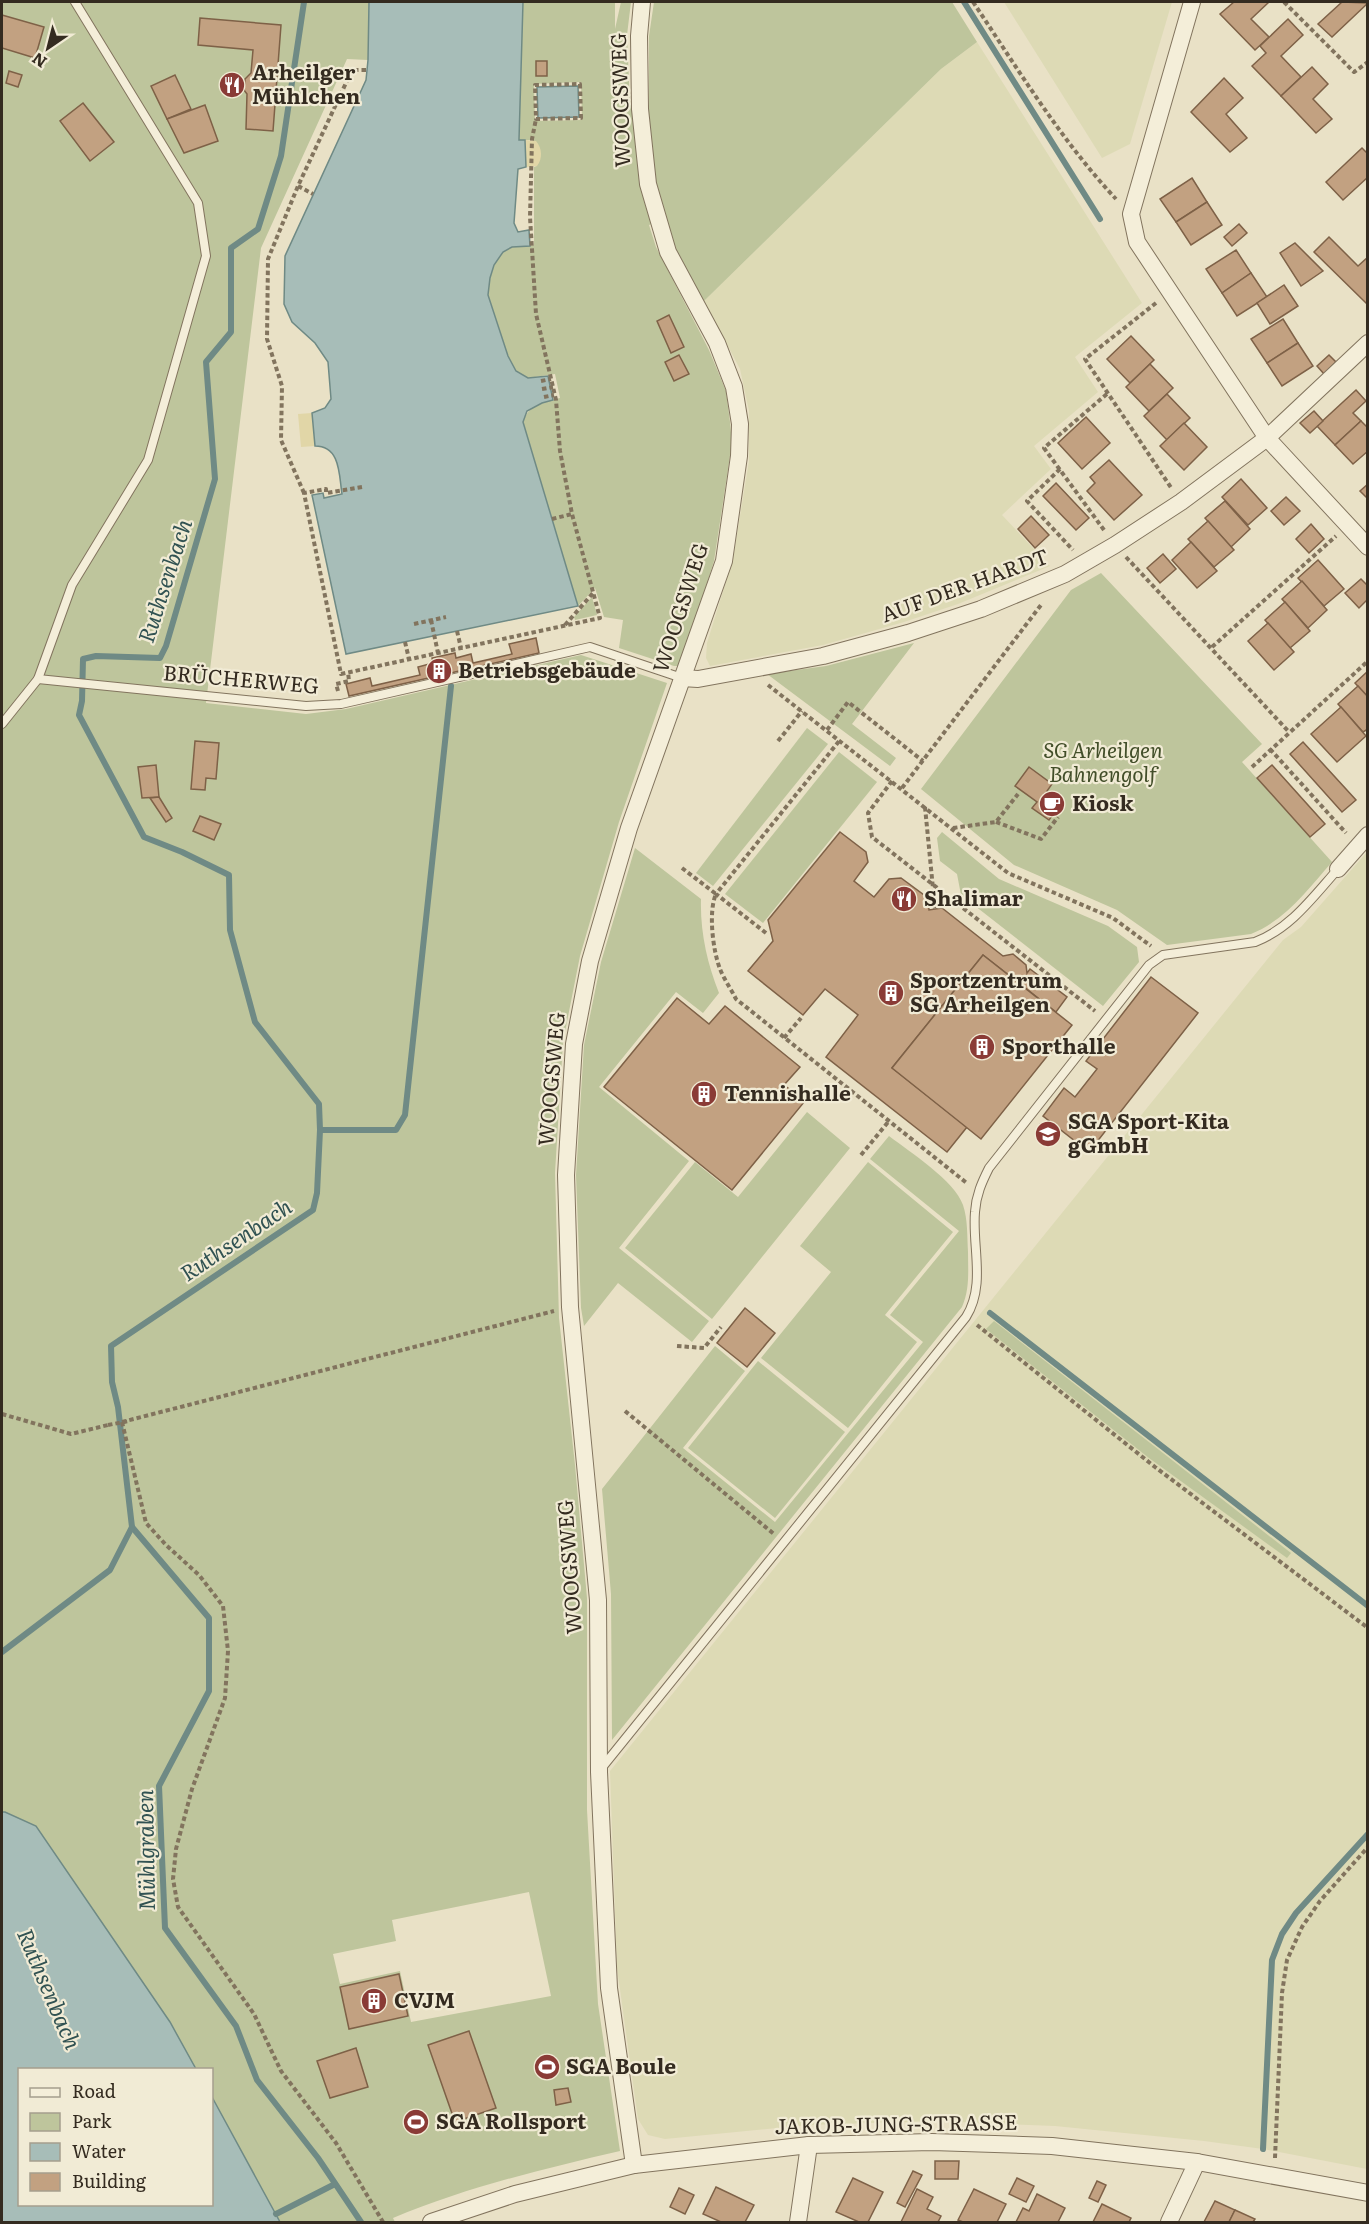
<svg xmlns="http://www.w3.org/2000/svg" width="1369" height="2224" font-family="Literata,serif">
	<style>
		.farmland { fill: #dddab5 }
		.green { fill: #bec59c; fill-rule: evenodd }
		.sand { fill: #e1d6a7 }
		.water { fill: #a7bdb8; stroke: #6f8a85; stroke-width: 1.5 }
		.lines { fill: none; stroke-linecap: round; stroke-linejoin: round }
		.stream { stroke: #6f8a85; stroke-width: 6 }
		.building { fill: #c2a181; stroke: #7e6147; stroke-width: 1.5 }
		.lane-casing { stroke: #82745e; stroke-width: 10 }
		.street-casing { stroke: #82745e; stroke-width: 18 }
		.path { stroke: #82745e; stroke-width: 4; stroke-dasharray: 4.5 3; stroke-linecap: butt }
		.lane { stroke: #f4eed9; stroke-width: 8 }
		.street { stroke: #f4eed9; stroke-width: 16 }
		.path-bridge { stroke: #82745e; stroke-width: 4; stroke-dasharray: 4.5 3; stroke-linecap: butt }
		.labels { text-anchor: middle; stroke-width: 4.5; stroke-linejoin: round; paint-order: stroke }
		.poi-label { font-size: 21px; font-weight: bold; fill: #342b20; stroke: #f1ebd5; text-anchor: start }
		.street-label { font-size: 21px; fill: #342b20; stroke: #f1ebd5 }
		.park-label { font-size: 21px; font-style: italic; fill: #424e29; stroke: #f1ebd5 }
		.water-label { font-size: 22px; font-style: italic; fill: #315252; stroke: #f1ebd5 }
	</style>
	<rect width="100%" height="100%" fill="#e9e1c6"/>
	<!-- farmland -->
	<g class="farmland">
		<path d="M1004,2H1172L1130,144L1102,158Z"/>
		<path d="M977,42L1142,303L1075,357L1098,392L1034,446L1051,469L1002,515L1050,566L958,604L904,622L823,645L710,666L706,658L707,643L733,559L749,461V411L740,369L704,301L941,69Z"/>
		<path d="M1367,852V2169L1263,2149L1204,2141L1055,2126L934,2121L808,2125L665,2139L648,2135L638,2119L617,1968L610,1771L1283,940L1301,927Z"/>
	</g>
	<!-- green -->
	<g class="green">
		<path d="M2,2H369L368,60L347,59L261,248L206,703L306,714L346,709L581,655L667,683L619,822L580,956L563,1042L555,1173L559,1318L575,1465L587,1598V1810L598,2004L620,2151C543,2169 467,2187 393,2218L395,2222H2ZM529,1892L551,1996L411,2022L400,1971L340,1984L333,1954L396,1941L392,1920ZM20,2070H212V2204H20Z"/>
		<path d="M523,2H615V29L621,2H631L627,35L630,105H649V36L654,2H952L977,42L941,69L704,301L676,249L665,219L649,225L656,247L709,350L726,391L730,422L732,443L714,561L683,661L680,666H674L619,648L623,620L604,617L595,588L578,606L523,422C530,403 542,402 560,398L555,374L528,378L516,371L508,356L488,295L490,278L494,265L503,252L512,247L534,245V167L537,166L533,140H519ZM581,82L582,120L535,121L534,84ZM669,315L671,352L657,321ZM679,355L688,374L674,381L665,362Z"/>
		<path d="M1101,573L1262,744L1242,762L1332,862C1308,889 1286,920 1251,934L1167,945L1117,910L1014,865L921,789L1071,590Z"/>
		<path d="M592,597L597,615L575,620L574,617Z"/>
		<path d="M914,643L852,724L896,758L890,766L767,674L826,666Z"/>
		<path d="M807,728L828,744L713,886L696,873Z"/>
		<path d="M839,752L877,782L763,923L725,894Z"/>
		<path d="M942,832L999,879L1108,926L1137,947L1139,962L1103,1006L961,895L957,874L940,861L937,838Z"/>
		<path d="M635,848L701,899C700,931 707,963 719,993L703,1013L676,992L599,1087L689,1161L619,1248L709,1321L692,1342L618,1283L584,1326L581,1308L576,1175L584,1045L601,962Z"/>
		<path d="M807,1112L850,1148L712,1319L625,1248L695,1162L738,1197Z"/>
		<path d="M889,1136C910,1152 955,1181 963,1205C968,1220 967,1237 968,1252C968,1271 970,1289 962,1307L612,1740L611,1594L602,1489L715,1346L745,1371L683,1448L775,1522L923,1342L890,1315L959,1231L870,1159Z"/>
		<path d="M868,1162L953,1232L885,1315L917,1342L848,1428L761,1358L831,1272L800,1246Z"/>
		<path d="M994,1321L1291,1553L1287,1558L1149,1458L986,1329Z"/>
		<path d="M758,1361L845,1432L775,1518L688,1448Z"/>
	</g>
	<!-- sand -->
	<g class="sand">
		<path d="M525,140L536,141C542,148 543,158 537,166L526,167Z"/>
		<path d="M312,413L315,446L301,447L298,414Z"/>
	</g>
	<!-- water -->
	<g class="water">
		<path d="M369,2H523L519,140H525L526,167L518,169L514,223L518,232L529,230L530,246L512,247L503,252L494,265L490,278L488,295L508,356L516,371L528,378L548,376L553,400L542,403L527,411L523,422L578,606L346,654L312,495L323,493L324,498L342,494C339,476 341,446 315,446L312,413L325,408L331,399L328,362L315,343L292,322L284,304L285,256L366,80L368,60Z"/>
		<path d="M578,86L579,117L538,118L537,87Z"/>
		<path d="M2,1812H5L36,1826L170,2022L196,2069L20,2070V2204H212V2097L280,2222H2Z"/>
	</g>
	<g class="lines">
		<!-- stream -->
		<g class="stream">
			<path d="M964,2L1100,219"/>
			<path d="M320,1130H396L405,1115L451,686"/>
			<path d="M990,1313L1368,1606"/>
			<path d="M132,1527L209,1618V1691L159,1786L165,1928L236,2026L257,2080L318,2158L361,2222"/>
			<path d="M2,1652L110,1570L132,1527L118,1407L112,1382L111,1346L313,1210L317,1193L320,1130L319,1104L255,1022L230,930L229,875L182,852L144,837L79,715L82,701L83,659L96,656L160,658L166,646L215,479L206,362L231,332V248L258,229L281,156L304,2"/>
			<path d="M1263,2149L1272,1960L1282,1934L1296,1913L1368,1834"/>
			<path d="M276,2214L335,2184"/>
		</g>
	</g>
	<!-- building -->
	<g class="building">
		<path d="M1234,2H1269L1251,19L1269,37L1255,50L1220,14Z"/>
		<path d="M1342,2L1368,3L1332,37L1318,24Z"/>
		<path d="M2,15L44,27L35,58L2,48Z"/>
		<path d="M200,18L281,25L273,131L246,129L247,94L244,90L245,79L251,73L253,50L198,45Z"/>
		<path d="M1288,19L1303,35L1281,56L1301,77L1281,96L1252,66L1266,53L1260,46Z"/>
		<rect x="536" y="61" width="11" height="15"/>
		<path d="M1312,67L1328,84L1313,99L1332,119L1316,133L1281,96Z"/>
		<path d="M9,71L22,75L18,87L6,83Z"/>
		<path d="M175,75L191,109L167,119L151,86Z"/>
		<path d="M1224,78L1243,98L1226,114L1247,138L1230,152L1191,112Z"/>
		<path d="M83,103L114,142L90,161L60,121Z"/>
		<path d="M205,105L218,141L184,153L167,119Z"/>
		<path d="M1362,148L1368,154V177L1343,200L1326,182Z"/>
		<path d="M1192,178L1207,202L1176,222L1160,199Z"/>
		<path d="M1207,202L1222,225L1191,245L1176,222Z"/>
		<path d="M1239,224L1247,233L1232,246L1224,237Z"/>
		<path d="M1329,237L1358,266L1368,257V301L1366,303L1314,252Z"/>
		<path d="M1295,243L1323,271L1301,286L1280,253Z"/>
		<path d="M1236,250L1251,273L1222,293L1206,269Z"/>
		<path d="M1251,273L1267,297L1237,316L1222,293Z"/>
		<path d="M1284,285L1298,306L1270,324L1257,303Z"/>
		<path d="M669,315L684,347L671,353L657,321Z"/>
		<path d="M1283,319L1298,343L1267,363L1251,339Z"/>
		<path d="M1131,336L1154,360L1130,383L1107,359Z"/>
		<path d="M1298,343L1313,366L1282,386L1267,363Z"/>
		<path d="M679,355L689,374L674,381L665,362Z"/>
		<path d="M1329,355L1336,362L1324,374L1317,366Z"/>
		<path d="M1150,364L1173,388L1149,411L1126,387Z"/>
		<path d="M1356,390L1366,401L1353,413L1361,421L1335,445L1317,426Z"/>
		<path d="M1167,394L1190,418L1167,440L1144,416Z"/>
		<path d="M1314,411L1323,421L1310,433L1300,423Z"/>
		<path d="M1086,417L1110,443L1082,469L1058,443Z"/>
		<path d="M1361,421L1368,428V451L1353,464L1335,445Z"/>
		<path d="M1184,423L1207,447L1184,470L1160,446Z"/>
		<path d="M1109,460L1142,495L1114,520L1087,491L1095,483L1090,477Z"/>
		<path d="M1241,479L1267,508L1248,525L1222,497Z"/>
		<path d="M1056,483L1089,518L1076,530L1043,496Z"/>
		<path d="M1368,484V499L1360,491Z"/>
		<path d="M1286,497L1300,511L1284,525L1271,511Z"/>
		<path d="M1225,501L1250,529L1231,547L1205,518Z"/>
		<path d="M1031,516L1049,535L1035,548L1018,529Z"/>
		<path d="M1208,521L1234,550L1214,567L1188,539Z"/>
		<path d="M1311,524L1324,539L1309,553L1296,539Z"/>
		<path d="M1191,542L1217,571L1197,588L1172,560Z"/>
		<path d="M1163,554L1176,569L1160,583L1147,568Z"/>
		<path d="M1318,560L1344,589L1324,606L1298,578Z"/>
		<path d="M1361,579L1368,586V599L1359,608L1345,593Z"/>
		<path d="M1302,581L1327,610L1308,628L1282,599Z"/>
		<path d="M1285,602L1310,631L1290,648L1265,620Z"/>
		<path d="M1268,623L1294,652L1274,670L1248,641Z"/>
		<path d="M536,638L539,653L349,696L346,684L370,678L372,686L420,675L418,667L433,663L432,658L455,653L456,658L471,654L473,663L512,654L509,644Z"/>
		<path d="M1368,671V697L1355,683Z"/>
		<path d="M1358,686L1368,697V729L1363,732L1338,704Z"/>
		<path d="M1341,707L1366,736L1337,762L1311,734Z"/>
		<path d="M195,741L219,743L216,779L206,778L205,790L191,789Z"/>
		<path d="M1303,742L1356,800L1342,812L1290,754Z"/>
		<path d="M156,765L159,797L142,798L138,767Z"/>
		<path d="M1272,765L1325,824L1310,837L1257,778Z"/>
		<path d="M1029,767L1052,784L1047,791L1062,802L1049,820L1032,808L1037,802L1015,786Z"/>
		<path d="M159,797L172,818L166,822L150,798Z"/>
		<path d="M200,816L221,824L214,840L193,831Z"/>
		<path d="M840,832L866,852L868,862L854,881L874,897L889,879L901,878L928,898L929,910L942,908L1003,956L1013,954L1026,965L1027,973L1030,969L1067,997L1056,1012L983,955L892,1068L967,1127L947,1152L826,1057L858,1015L825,989L803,1015L748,971L773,941L768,920Z"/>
		<path d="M983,955L1072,1025L981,1139L892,1068Z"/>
		<path d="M1151,977L1198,1013L1089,1152L1043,1116L1064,1088L1075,1097L1097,1069L1086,1061Z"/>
		<path d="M677,998L709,1024L725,1006L800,1067L784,1085L805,1101L732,1190L604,1087Z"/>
		<path d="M745,1308L775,1333L747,1367L717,1343Z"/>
		<path d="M399,1974L408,2016L349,2029L340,1987Z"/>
		<path d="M469,2031L496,2108L455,2122L428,2045Z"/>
		<path d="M356,2048L368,2087L330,2098L317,2061Z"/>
		<path d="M568,2088L571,2102L556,2105L554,2090Z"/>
		<path d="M935,2161H959L958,2179H935Z"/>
		<path d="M913,2171L922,2175L905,2207L897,2203Z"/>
		<path d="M853,2178L883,2192L868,2222H859L836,2212Z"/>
		<path d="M1017,2178L1034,2186L1026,2202L1009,2194Z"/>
		<path d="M1097,2181L1106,2185L1098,2202L1089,2198Z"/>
		<path d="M716,2187L754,2205L745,2222H721L703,2214Z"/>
		<path d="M679,2188L694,2195L685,2214L670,2207Z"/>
		<path d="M917,2189L933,2197L927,2209L941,2216L938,2222H901Z"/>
		<path d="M974,2189L1006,2204L997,2222H963L958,2220Z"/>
		<path d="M1037,2194L1065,2208L1058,2222H1016L1023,2208L1029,2211Z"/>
		<path d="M1215,2201L1235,2210L1229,2222H1204Z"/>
		<path d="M1102,2204L1131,2218L1129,2222H1093Z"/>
		<path d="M1235,2210L1255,2219L1253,2222H1229Z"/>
	</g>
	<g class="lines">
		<!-- lane casing -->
		<g class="lane-casing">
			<g id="lane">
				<path d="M38,679L306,706L341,704L590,647L682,678"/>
				<path d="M2,724L38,679L72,585L148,460L206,256L198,203L75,2"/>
				<path d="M600,1770L966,1317C986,1285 972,1247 975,1212C976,1195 982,1182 989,1168L1149,965L1163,955L1255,942C1291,928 1313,897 1338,869"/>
			</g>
		</g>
		<!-- street casing -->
		<g class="street-casing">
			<g id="street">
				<path d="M1192,2L1131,214L1137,242L1267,438L1368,547"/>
				<path d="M682,678L698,679L823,656L908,633L981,609L1065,574L1115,545L1181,502L1267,438L1368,343"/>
				<path d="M1338,869L1368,835"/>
				<path d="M634,2165L609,1988L599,1772L598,1600L570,1307L566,1175L574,1044L590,961L629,828L724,561L739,456L740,424L734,387L717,343L668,252L648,184L640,109L639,36L642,2"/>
				<path d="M431,2222L515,2194L634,2165L809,2145L932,2142L1052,2146L1197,2162L1368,2193"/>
				<path d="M798,2222L809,2145"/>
				<path d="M1169,2222L1197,2162"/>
			</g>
		</g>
		<!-- path -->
		<g class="path">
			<path d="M973,2C1018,69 1060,139 1116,199"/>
			<path d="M1284,2L1354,72L1368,62"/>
			<path d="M580,84L581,118L536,119L535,85Z"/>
			<path d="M298,186L313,194"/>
			<path d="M1156,303L1085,359L1172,489"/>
			<path d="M541,381L551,379"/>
			<path d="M542,389L553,387"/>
			<path d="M544,397L554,395"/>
			<path d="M1060,469L1027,501L1073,550"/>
			<path d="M362,487L326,493V489L304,493L341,674L600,618L572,514L560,451L556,400L536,314L530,217L532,139L536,119"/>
			<path d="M304,493L281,440L282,386L267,339L268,259L298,186L352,70H367"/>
			<path d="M552,519L572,514"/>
			<path d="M1104,530L1044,448L1108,393"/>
			<path d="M1126,557L1289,732"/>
			<path d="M431,620L438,653"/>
			<path d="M414,624L446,617"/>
			<path d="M565,625L593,593"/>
			<path d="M457,631L461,648"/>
			<path d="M405,642L409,659"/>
			<path d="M1212,647L1336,536"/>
			<path d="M768,685L1008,873L1113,918L1151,946"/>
			<path d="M338,691L336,684L349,681L348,672"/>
			<path d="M827,730L848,702L923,761"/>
			<path d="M778,741L802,711"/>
			<path d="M1270,749L1346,833"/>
			<path d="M1252,767L1368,661"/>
			<path d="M892,781L868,813L872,837L1095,1011"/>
			<path d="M902,788L1041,605"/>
			<path d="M925,807L935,909"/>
			<path d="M996,822L1041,839L1058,817"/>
			<path d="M953,828L996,822L1018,794"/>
			<path d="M682,868L716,894C708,912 713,951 720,969C724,979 731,989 736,999L968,1184"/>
			<path d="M766,933L716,894L840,740"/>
			<path d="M784,1038L801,1018"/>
			<path d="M861,1155L889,1121"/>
			<path d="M977,1325L1155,1467L1368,1628"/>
			<path d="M677,1346L704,1348L721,1327"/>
			<path d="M625,1411L774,1534"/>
			<path d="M2,1414L71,1434L108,1425"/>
			<path d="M122,1422L146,1523L166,1545L199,1575L223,1606L228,1651L225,1698L192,1789L176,1849L173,1879L178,1907L254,2014L281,2071L336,2143L383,2222"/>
			<path d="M122,1422L554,1311"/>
			<path d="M1275,2158L1282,1993L1287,1960L1302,1927L1320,1901L1368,1847"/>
		</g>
		<!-- lane -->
		<use href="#lane" class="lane"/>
		<!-- street -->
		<use href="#street" class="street"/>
		<!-- path-bridge -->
		<path class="path-bridge" d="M108,1425L129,1421"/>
	</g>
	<!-- icons -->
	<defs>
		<g id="restaurant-disc" transform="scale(1.35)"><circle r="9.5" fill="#8a3b36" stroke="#f1ebd5"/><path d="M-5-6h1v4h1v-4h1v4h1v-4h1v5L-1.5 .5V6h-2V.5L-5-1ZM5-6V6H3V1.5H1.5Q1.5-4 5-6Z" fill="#fff"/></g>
		<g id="building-disc" transform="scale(1.35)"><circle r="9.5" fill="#8a3b36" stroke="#f1ebd5"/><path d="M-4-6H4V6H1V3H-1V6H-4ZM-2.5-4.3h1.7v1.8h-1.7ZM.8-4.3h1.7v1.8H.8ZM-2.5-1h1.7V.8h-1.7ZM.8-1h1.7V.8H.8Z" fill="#fff"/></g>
		<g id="cafe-disc" transform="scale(1.35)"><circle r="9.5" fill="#8a3b36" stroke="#f1ebd5"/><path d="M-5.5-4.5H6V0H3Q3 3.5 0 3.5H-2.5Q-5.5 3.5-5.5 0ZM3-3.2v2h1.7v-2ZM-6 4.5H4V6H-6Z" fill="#fff"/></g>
		<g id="school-disc" transform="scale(1.35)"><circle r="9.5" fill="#8a3b36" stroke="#f1ebd5"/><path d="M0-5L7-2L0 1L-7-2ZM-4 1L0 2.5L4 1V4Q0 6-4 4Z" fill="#fff"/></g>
		<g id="stadium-disc" transform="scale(1.35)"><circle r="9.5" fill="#8a3b36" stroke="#f1ebd5"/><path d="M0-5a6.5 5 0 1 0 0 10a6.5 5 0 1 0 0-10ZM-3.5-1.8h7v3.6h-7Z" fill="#fff"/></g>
	</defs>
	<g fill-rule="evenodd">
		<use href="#restaurant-disc" x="232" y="85"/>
		<use href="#building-disc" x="439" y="671"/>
		<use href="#cafe-disc" x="1052" y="804"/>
		<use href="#restaurant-disc" x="904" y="899"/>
		<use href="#building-disc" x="891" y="993"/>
		<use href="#building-disc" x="982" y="1047"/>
		<use href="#building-disc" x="704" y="1094"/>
		<use href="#school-disc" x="1048" y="1134"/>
		<use href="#building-disc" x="374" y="2001"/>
		<use href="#stadium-disc" x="547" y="2067"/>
		<use href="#stadium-disc" x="416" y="2122"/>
	</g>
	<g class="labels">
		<!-- poi labels -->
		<g class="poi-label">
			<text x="252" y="80">Arheilger<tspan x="252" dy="24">Mühlchen</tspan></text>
			<text x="458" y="678">Betriebsgebäude</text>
			<text x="1072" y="811">Kiosk</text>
			<text x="924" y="906">Shalimar</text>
			<text x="910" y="988">Sportzentrum<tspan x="910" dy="24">SG Arheilgen</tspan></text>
			<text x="1002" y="1054">Sporthalle</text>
			<text x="724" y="1101">Tennishalle</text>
			<text x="1068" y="1129">SGA Sport-Kita<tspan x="1068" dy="24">gGmbH</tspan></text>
			<text x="394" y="2008">CVJM</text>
			<text x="566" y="2074">SGA Boule</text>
			<text x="436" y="2129">SGA Rollsport</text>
		</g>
		<!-- street labels -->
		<g class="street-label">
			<text transform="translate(621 100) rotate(-92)" y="7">WOOGSWEG</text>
			<text transform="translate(965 586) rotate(-20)" y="7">AUF DER HARDT</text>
			<text transform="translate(681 608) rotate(-72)" y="7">WOOGSWEG</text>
			<text transform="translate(241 680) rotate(5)" y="7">BRÜCHERWEG</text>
			<text transform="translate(552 1079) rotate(-85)" y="7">WOOGSWEG</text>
			<text transform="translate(570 1567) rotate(-94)" y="7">WOOGSWEG</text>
			<text transform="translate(896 2125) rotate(-1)" y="7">JAKOB-JUNG-STRASSE</text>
		</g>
		<!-- park labels -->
		<g class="park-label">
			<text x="1103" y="758">SG Arheilgen<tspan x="1103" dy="24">Bahnengolf</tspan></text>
		</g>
		<!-- water labels -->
		<g class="water-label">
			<text transform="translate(165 581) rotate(-72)" y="8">Ruthsenbach</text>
			<text transform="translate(236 1240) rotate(-34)" y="8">Ruthsenbach</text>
			<text transform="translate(146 1850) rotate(-91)" y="8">Mühlgraben</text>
			<text transform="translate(49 1989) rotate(67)" y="8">Ruthsenbach</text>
		</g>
	</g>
	<!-- border -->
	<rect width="1369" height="2224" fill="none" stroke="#342b20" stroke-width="6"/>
	<!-- legend -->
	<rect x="18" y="2068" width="195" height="138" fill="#f1ebd5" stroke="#a59e8d" stroke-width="1.5"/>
	<rect x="30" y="2088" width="30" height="9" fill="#f4eed9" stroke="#a59e8d" stroke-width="1.5"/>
	<text x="72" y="2098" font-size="18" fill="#342b20">Road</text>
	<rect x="30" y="2113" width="30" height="18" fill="#bec59c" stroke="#a59e8d" stroke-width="1.5"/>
	<text x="72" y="2128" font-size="18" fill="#342b20">Park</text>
	<rect x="30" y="2143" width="30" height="18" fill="#a7bdb8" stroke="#a59e8d" stroke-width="1.5"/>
	<text x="72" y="2158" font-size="18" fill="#342b20">Water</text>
	<rect x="30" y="2173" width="30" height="18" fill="#c2a181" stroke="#a59e8d" stroke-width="1.5"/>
	<text x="72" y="2188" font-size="18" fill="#342b20">Building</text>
	<!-- north arrow -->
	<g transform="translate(48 48) rotate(215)" stroke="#f1ebd5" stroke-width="4.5" paint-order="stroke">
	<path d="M0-4.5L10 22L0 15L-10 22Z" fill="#342b20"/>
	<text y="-9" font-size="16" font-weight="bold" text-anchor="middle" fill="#342b20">N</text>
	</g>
</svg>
